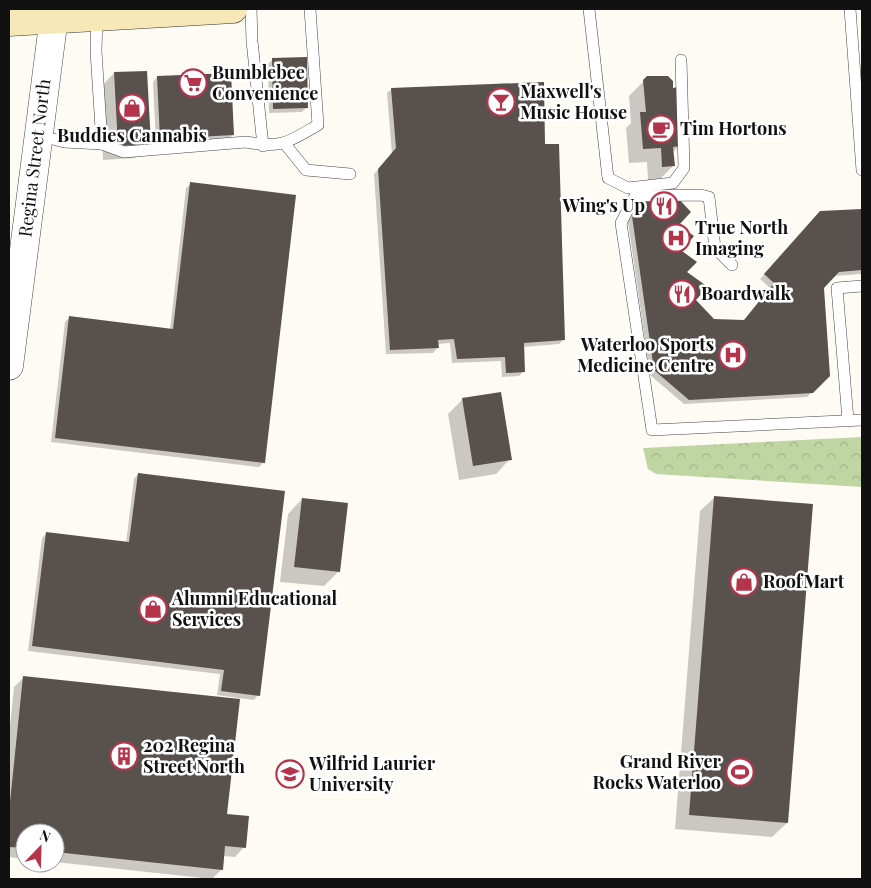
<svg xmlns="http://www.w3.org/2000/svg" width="871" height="888" font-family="'Playfair Display',serif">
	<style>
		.forest { fill: url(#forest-crowns) }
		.shadow { fill: #0003 }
		.building { fill: #58514e }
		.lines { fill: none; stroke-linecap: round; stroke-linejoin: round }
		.service-casing { stroke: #444; stroke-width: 12 }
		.tertiary-casing { stroke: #444; stroke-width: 29 }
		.secondary-casing { stroke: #333; stroke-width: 29 }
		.service { stroke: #fff; stroke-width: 11 }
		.tertiary { stroke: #fff; stroke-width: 28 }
		.secondary { stroke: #f7e8b7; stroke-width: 28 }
		.labels { text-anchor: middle; stroke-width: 5; stroke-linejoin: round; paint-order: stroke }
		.poi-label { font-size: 18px; font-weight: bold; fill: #111; stroke: #fff; text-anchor: start }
		.street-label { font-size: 18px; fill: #111; stroke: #fff }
	</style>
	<defs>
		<pattern id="forest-crowns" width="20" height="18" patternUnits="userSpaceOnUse" patternTransform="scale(1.25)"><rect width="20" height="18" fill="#bfd5a2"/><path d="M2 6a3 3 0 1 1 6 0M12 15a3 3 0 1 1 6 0" fill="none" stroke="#a3b68a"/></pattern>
	</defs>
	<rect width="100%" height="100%" fill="#fefbf5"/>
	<!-- forest -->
	<path class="forest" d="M862,437V487L656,474L648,469L643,448Z"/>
	<!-- shadow -->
	<g class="shadow">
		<path d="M273,59L307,107L302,112L269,113L268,64Z"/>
		<path d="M114,73L150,144L135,158L103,160L100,88Z"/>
		<path d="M157,77L233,135L228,139L156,143L153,82Z"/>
		<path d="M647,78L680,145L672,153L674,165L659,180L648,181L647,162L629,163L626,128L631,123L629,96Z"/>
		<path d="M392,89L544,145L563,340L559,344L523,347V372L519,376L502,377L501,361L452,363L450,343L437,344V348L433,353L386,354L374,174L392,154L387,93Z"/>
		<path d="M191,184L264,462L259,467L51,442L65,322L69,318L170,330L186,188Z"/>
		<path d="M634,204L677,225L680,252L694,300L713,320L744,321L770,288L760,279L820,212L862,210V274L833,276L822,288L828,376L807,397L684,404L650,375L627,215Z"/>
		<path d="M463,399L510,459L496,474L459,480L448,414Z"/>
		<path d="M138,474L258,695L254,700L238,698L226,815L244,847L235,857L223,856L222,869L212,879L55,862V833H25V859L9,857V736L14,687L24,677L238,700V698L217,695L220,674L28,651L42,538L47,533L126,543L134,479Z"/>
		<path d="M715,497L787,823L772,837L675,829L700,511Z"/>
		<path d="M302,499L346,504L338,572L324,586L280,582L288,514Z"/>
	</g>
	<!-- building -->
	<g class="building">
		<path d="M307,57L308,108L273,109L272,58Z"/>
		<path d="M147,71L151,144L118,146L114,72Z"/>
		<path d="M231,73L234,135L160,139L157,76Z"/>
		<path d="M647,76H668L673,81V88L678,87L681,146L673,147L675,166L662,167L661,148L643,149L640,112H646L643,80Z"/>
		<path d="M544,82L545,144H559L565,340L524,343L525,372L506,373L505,357L457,359L454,339L438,340L439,348L390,350L378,169L396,148L391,88Z"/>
		<path d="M190,182L296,195L265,463L55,438L69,316L173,329Z"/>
		<path d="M676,196L691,212L679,225L694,236L682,251L697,262L687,272L708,287L696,300L714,319L744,320L774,283L764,274L820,211L862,209V270L839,272L824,288L830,376L813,393L689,400L654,370L631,209L639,198Z"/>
		<path d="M501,392L512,460L473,466L462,398Z"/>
		<path d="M138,473L285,491L260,696L221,691L224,670L32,646L46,532L129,542Z"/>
		<path d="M714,496L813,504L788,823L689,815Z"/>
		<path d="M302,498L348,503L340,572L294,567Z"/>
		<path d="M23,676L240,699L227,814L249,816L246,848L225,846L223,870L55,852V833H25V848L9,847V812Z"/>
	</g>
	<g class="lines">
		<!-- service casing -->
		<g class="service-casing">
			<g id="service">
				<path d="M251,9L252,41L263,146"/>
				<path d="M589,9L608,178L628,188L673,183L684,168L681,60"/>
				<path d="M850,9L862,170"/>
				<path d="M97,16L96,51L102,144"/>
				<path d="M38,135L64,142L102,144L124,152L246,142C282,149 288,142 318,125L310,9"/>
				<path d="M285,144L306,170L350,174"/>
				<path d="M732,265L715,248L709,197L701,195L635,196L621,223L652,430L862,420"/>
				<path d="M848,420L837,288L862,286"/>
			</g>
		</g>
		<!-- tertiary casing -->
		<g class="tertiary-casing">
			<path id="tertiary" d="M9,366L55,9"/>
		</g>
		<!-- secondary casing -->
		<g class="secondary-casing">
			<path id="secondary" d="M9,22L233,9"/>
		</g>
		<!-- service -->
		<use href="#service" class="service"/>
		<!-- tertiary -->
		<use href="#tertiary" class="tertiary"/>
		<!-- secondary -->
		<use href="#secondary" class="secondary"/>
	</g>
	<!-- icons -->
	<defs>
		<g id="supermarket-ring" transform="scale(1.4375)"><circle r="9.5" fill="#fff" stroke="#b4354b" stroke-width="1.5"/><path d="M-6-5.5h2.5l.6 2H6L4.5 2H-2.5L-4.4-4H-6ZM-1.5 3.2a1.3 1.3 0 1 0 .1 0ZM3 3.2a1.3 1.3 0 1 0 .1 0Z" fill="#b4354b"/></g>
		<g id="bar-ring" transform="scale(1.4375)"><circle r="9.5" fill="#fff" stroke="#b4354b" stroke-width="1.5"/><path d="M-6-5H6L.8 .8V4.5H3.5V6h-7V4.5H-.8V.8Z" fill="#b4354b"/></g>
		<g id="shop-ring" transform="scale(1.4375)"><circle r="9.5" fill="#fff" stroke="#b4354b" stroke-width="1.5"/><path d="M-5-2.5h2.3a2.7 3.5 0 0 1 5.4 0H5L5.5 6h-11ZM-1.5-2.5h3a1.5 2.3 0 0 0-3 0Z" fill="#b4354b"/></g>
		<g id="cafe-ring" transform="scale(1.4375)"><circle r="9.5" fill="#fff" stroke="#b4354b" stroke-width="1.5"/><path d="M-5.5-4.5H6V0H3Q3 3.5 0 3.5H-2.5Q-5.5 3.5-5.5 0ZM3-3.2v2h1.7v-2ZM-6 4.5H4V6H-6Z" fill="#b4354b"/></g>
		<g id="restaurant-ring" transform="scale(1.4375)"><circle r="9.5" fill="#fff" stroke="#b4354b" stroke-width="1.5"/><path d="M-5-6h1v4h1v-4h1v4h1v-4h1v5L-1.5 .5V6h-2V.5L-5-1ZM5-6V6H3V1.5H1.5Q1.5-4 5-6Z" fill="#b4354b"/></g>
		<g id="hospital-ring" transform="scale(1.4375)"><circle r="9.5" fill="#fff" stroke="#b4354b" stroke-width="1.5"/><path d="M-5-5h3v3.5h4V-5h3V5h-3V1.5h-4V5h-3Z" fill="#b4354b"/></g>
		<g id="building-ring" transform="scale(1.4375)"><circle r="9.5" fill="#fff" stroke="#b4354b" stroke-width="1.5"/><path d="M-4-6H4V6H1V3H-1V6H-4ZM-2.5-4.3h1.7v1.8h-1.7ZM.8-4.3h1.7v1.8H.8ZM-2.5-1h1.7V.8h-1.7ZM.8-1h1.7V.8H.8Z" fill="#b4354b"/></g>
		<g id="stadium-ring" transform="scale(1.4375)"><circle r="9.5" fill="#fff" stroke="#b4354b" stroke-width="1.5"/><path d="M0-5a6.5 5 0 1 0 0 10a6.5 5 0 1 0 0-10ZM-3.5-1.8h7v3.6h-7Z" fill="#b4354b"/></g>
		<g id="university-ring" transform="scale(1.4375)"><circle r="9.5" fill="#fff" stroke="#b4354b" stroke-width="1.5"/><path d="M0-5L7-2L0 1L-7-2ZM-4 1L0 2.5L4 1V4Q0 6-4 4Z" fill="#b4354b"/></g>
	</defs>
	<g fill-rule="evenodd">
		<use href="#supermarket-ring" x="193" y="83"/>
		<use href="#bar-ring" x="501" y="102"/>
		<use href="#shop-ring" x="132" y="108"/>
		<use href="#cafe-ring" x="661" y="129"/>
		<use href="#restaurant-ring" x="664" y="206"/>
		<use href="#hospital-ring" x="676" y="238"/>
		<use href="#restaurant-ring" x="682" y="294"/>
		<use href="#hospital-ring" x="733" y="355"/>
		<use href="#shop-ring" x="744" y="582"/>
		<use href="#shop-ring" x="153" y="609"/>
		<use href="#building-ring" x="124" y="756"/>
		<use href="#stadium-ring" x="740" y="772"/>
		<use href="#university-ring" x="290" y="774"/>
	</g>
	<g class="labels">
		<!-- poi labels -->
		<g class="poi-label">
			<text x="212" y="79">Bumblebee<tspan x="212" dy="21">Convenience</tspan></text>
			<text x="520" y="98">Maxwell's<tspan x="520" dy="21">Music House</tspan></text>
			<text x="680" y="135">Tim Hortons</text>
			<text x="132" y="142" text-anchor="middle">Buddies Cannabis</text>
			<text x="645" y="212" text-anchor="end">Wing's Up</text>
			<text x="695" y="234">True North<tspan x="695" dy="21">Imaging</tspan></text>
			<text x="701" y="300">Boardwalk</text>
			<text x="714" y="351" text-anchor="end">Waterloo Sports<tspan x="714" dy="21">Medicine Centre</tspan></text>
			<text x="763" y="588">RoofMart</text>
			<text x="172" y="605">Alumni Educational<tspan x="172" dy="21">Services</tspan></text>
			<text x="143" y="752">202 Regina<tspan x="143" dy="21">Street North</tspan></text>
			<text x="721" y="768" text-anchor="end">Grand River<tspan x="721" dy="21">Rocks Waterloo</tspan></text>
			<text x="309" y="770">Wilfrid Laurier<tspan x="309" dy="21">University</tspan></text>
		</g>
		<!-- street labels -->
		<g class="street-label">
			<text transform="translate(35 158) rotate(-83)" y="6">Regina Street North</text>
		</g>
	</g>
	<!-- border -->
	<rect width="871" height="888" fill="none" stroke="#111111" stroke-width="20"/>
	<!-- north arrow -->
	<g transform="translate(40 848) rotate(23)"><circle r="24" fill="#ffffff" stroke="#a0a0a0"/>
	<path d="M0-4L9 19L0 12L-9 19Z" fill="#b4354b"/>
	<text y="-8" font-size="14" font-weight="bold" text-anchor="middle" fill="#111111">N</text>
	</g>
</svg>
